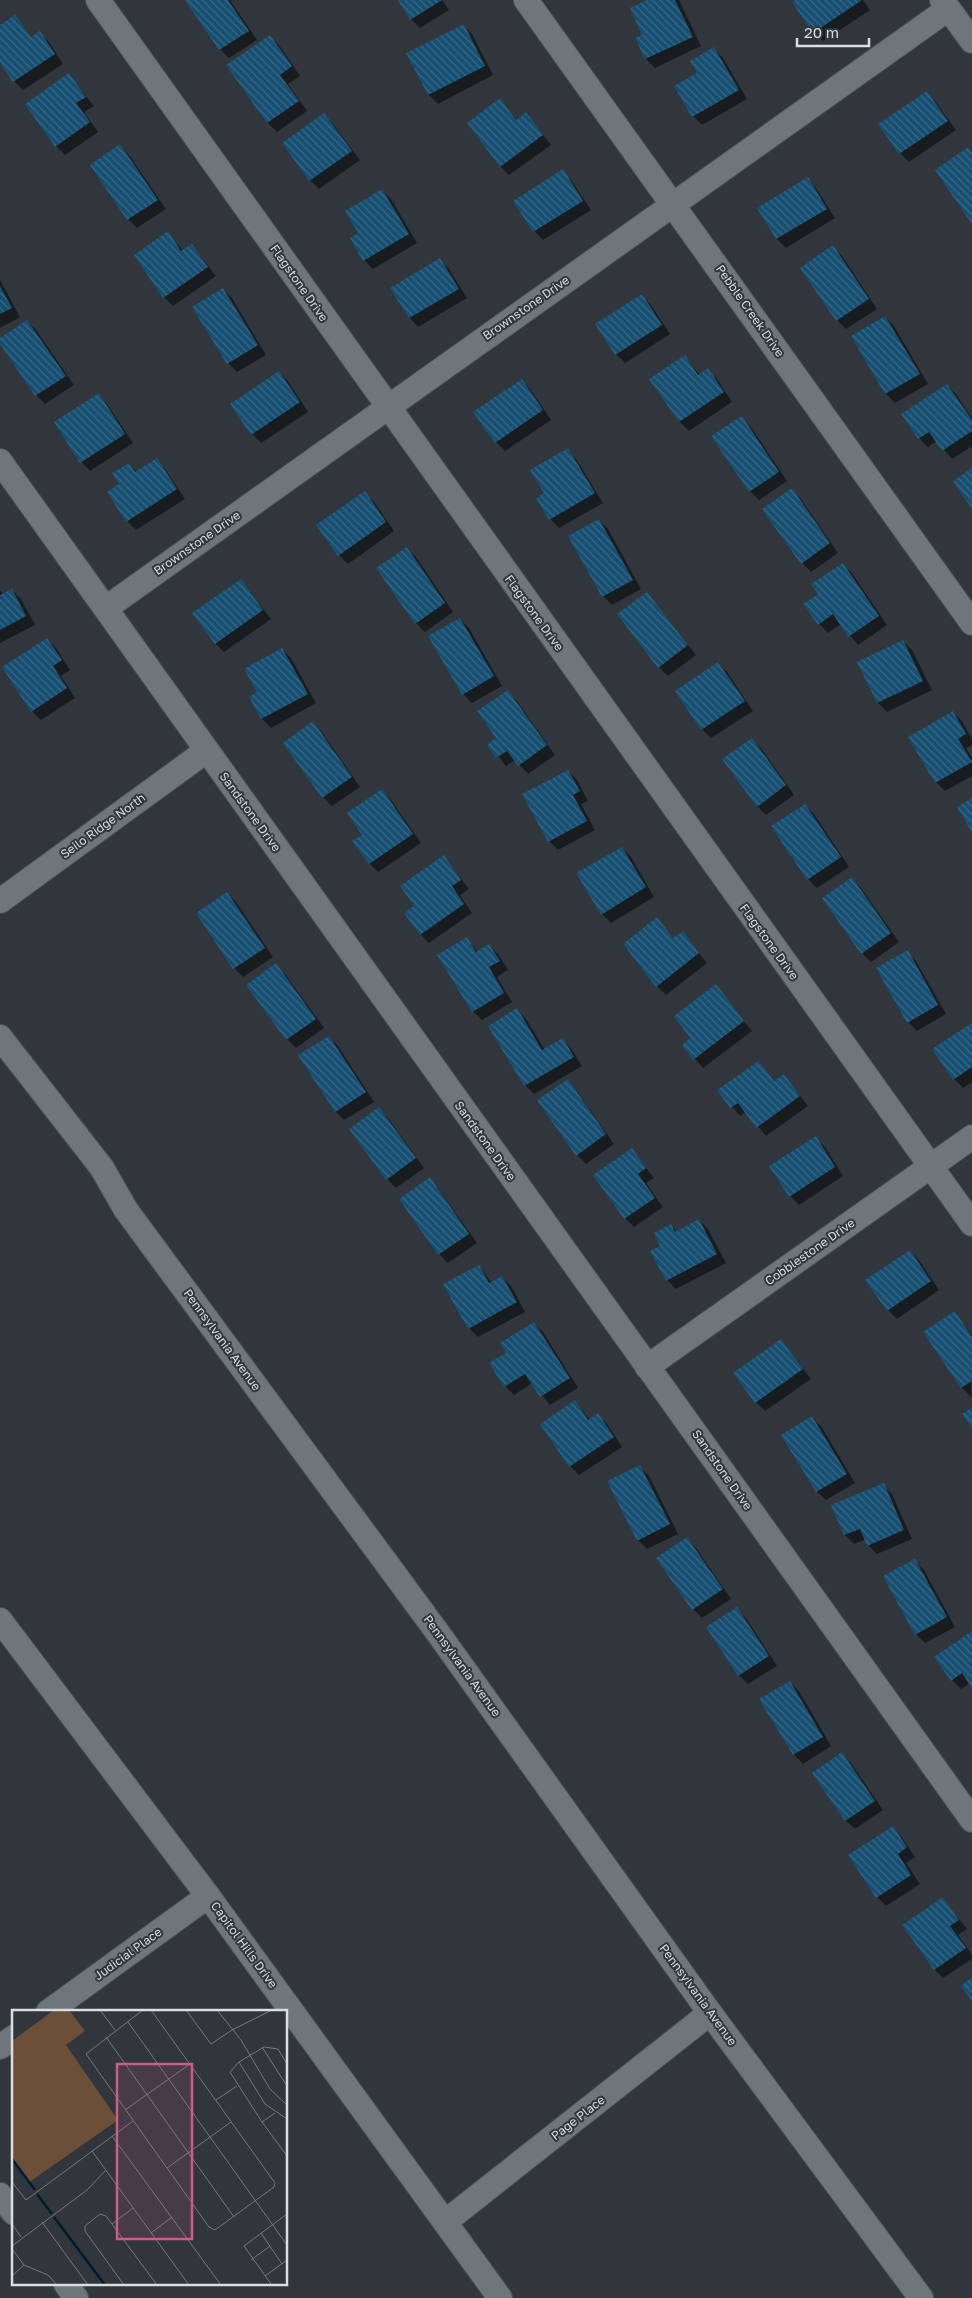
<svg xmlns="http://www.w3.org/2000/svg" width="972" height="2298" font-family="'Golos Text',sans-serif">
	<style>
		.shadow { fill: #0007 }
		.building { fill: url(#building-back-hatch) }
		.lines { fill: none; stroke-linecap: round; stroke-linejoin: round }
		.street-casing { stroke: #4e5457; stroke-width: 26 }
		.street { stroke: #6f767b; stroke-width: 24 }
		.labels { text-anchor: middle; stroke-width: 4; stroke-linejoin: round; paint-order: stroke }
		.street-label { font-size: 12px; fill: #dadee1; stroke: #30363b }
		.inset-river { fill: none; stroke: #001b2d; stroke-width: 2.5 }
		.inset-road { fill: none; stroke: #74797d; stroke-width: 1 }
		.view { fill: #ca5d8a; fill-opacity: 0.15; stroke: #ca5d8a; stroke-width: 2.5 }
		.inset-edge { fill: none; stroke: #dadee1; stroke-width: 2.5 }
	</style>
	<defs>
		<pattern id="building-back-hatch" width="6" height="6" patternUnits="userSpaceOnUse" patternTransform="scale(1.25)"><rect width="6" height="6" fill="#174f72"/><path d="M-1 5l2 2M0 0l6 6M5-1l2 2" fill="none" stroke="#386886"/></pattern>
	</defs>
	<rect width="100%" height="100%" fill="#30363b"/>
	<!-- shadow -->
	<g class="shadow">
		<path d="M187,0H230L257,40L229,58L220,49Z"/>
		<path d="M399,0H442L449,10L420,28L411,19Z"/>
		<path d="M650,0H679L701,46L655,68L646,59L637,39L644,35Z"/>
		<path d="M798,0H863L870,10L823,41L814,32L794,3Z"/>
		<path d="M15,17L32,38L40,33L49,42L63,64L23,90L14,81L0,60V27Z"/>
		<path d="M463,25L472,34L493,75L438,104L429,95L408,54Z"/>
		<path d="M270,36L279,45L300,76L288,84L307,111L277,132L268,123L228,65Z"/>
		<path d="M714,49L723,58L747,99L702,125L693,116L699,73Z"/>
		<path d="M69,75L94,106L84,112L98,132L65,155L56,146Z"/>
		<path d="M926,92L935,101L956,130L909,162L900,153L880,124Z"/>
		<path d="M500,100L517,120L526,114L551,145L509,175L500,166Z"/>
		<path d="M324,115L333,124L360,160L319,189L310,180Z"/>
		<path d="M120,146L129,155L166,209L137,228L128,219L92,165Z"/>
		<path d="M562,171L571,180L591,210L543,240L534,231L514,201Z"/>
		<path d="M807,179L816,188L835,218L786,248L777,239Z"/>
		<path d="M382,190L391,199L417,243L373,269L364,260L351,238L360,233Z"/>
		<path d="M168,233L183,251L192,245L216,276L173,306L164,297L135,255Z"/>
		<path d="M833,247L842,256L877,309L846,329L837,320L802,268Z"/>
		<path d="M440,260L449,269L467,298L418,327L410,318L392,289Z"/>
		<path d="M0,280L20,317L0,328Z"/>
		<path d="M223,289L232,298L266,355L237,372L228,363L194,307Z"/>
		<path d="M642,296L651,305L670,334L625,363L616,354Z"/>
		<path d="M885,317L894,326L928,384L895,403L886,394L853,336Z"/>
		<path d="M27,321L36,330L74,385L45,404L36,395L0,342V339Z"/>
		<path d="M685,357L700,375L708,370L717,379L732,402L689,431L680,422L651,379Z"/>
		<path d="M279,372L288,381L308,412L261,443L252,434Z"/>
		<path d="M522,381L531,390L551,420L505,451L496,442Z"/>
		<path d="M947,385L956,394L972,418V446L952,459L937,441L928,447L919,438Z"/>
		<path d="M98,395L107,404L133,443L90,471L81,462Z"/>
		<path d="M742,418L751,427L787,481L759,500L750,491Z"/>
		<path d="M567,450L576,459L603,503L559,528L550,519L546,494Z"/>
		<path d="M156,460L165,469L185,499L136,530L127,521L109,492L121,484L129,464L137,472Z"/>
		<path d="M792,490L801,499L838,553L811,572L802,563Z"/>
		<path d="M365,493L374,502L394,531L348,564L339,555Z"/>
		<path d="M599,520L608,529L641,589L612,605L603,596L570,536Z"/>
		<path d="M407,548L416,557L453,612L425,632L416,623Z"/>
		<path d="M843,564L852,573L887,625L858,645L841,624L828,633L819,624V594Z"/>
		<path d="M241,580L271,619L224,652L215,643Z"/>
		<path d="M0,590L3,595L12,590L21,599L35,625L0,643Z"/>
		<path d="M647,593L696,655L668,676L659,667Z"/>
		<path d="M460,619L469,628L502,686L472,703L463,694Z"/>
		<path d="M47,639L56,648L70,670L61,676L75,698L41,720L32,711Z"/>
		<path d="M903,641L912,650L932,690L887,712L878,703L859,662Z"/>
		<path d="M282,649L291,658L316,703L271,728L262,719L251,698L259,693Z"/>
		<path d="M718,664L727,672L753,711L711,738L702,729L676,691Z"/>
		<path d="M508,692L517,701L555,755L528,774L515,760L506,766L489,745L498,738Z"/>
		<path d="M953,712L962,721L972,739V745L966,748L972,758V776L945,791L936,782Z"/>
		<path d="M313,723L322,732L360,787L332,806L323,797Z"/>
		<path d="M752,740L761,748L794,795L766,815L757,806Z"/>
		<path d="M568,771L577,780L588,801L581,804L595,830L558,850L549,841Z"/>
		<path d="M382,791L391,800L421,843L378,872L369,863L363,835Z"/>
		<path d="M805,805L814,814L849,867L817,888L808,879Z"/>
		<path d="M622,848L631,857L654,897L611,923L602,914Z"/>
		<path d="M444,857L469,889L460,895L472,913L429,943L420,934L416,906Z"/>
		<path d="M852,879L861,888L899,942L871,962L862,953Z"/>
		<path d="M227,893L236,902L273,957L243,977L234,968Z"/>
		<path d="M657,919L674,939L682,933L707,963L666,995L657,986Z"/>
		<path d="M467,939L478,952L489,945L498,954L508,970L497,977L512,1002L482,1020L473,1011L439,956Z"/>
		<path d="M907,952L916,961L946,1014L917,1031L908,1022Z"/>
		<path d="M276,965L285,974L324,1028L296,1048L287,1039Z"/>
		<path d="M715,986L752,1031L703,1068L683,1045L692,1038Z"/>
		<path d="M517,1010L526,1019L545,1050L562,1039L571,1048L582,1066L534,1094L525,1085Z"/>
		<path d="M972,1024V1082L963,1088L954,1079Z"/>
		<path d="M329,1037L338,1046L374,1102L344,1120L335,1111Z"/>
		<path d="M759,1063L775,1082L784,1075L808,1106L766,1136L746,1112L740,1116L719,1091Z"/>
		<path d="M567,1081L576,1090L614,1144L586,1164L577,1155Z"/>
		<path d="M379,1109L388,1118L424,1168L396,1188L387,1179L351,1130Z"/>
		<path d="M816,1138L825,1147L843,1176L799,1205L790,1196Z"/>
		<path d="M632,1150L654,1178L646,1183L663,1207L634,1227L625,1218L595,1175Z"/>
		<path d="M429,1179L438,1188L477,1243L448,1263L439,1254Z"/>
		<path d="M699,1220L708,1229L726,1263L676,1289L667,1280L662,1246L671,1225L677,1232Z"/>
		<path d="M910,1251L919,1260L939,1290L897,1319L888,1310Z"/>
		<path d="M479,1266L492,1283L502,1277L511,1286L525,1312L478,1337L469,1328Z"/>
		<path d="M954,1313L972,1335L971,1397L962,1388L925,1332Z"/>
		<path d="M534,1323L543,1332L578,1388L550,1405L532,1383L514,1395L505,1386L507,1353Z"/>
		<path d="M781,1340L811,1379L765,1411L756,1402Z"/>
		<path d="M575,1402L590,1420L598,1415L607,1424L622,1447L579,1475L570,1466Z"/>
		<path d="M812,1418L821,1426L855,1483L826,1500L817,1492L783,1435Z"/>
		<path d="M640,1467L649,1476L678,1534L647,1549L638,1540Z"/>
		<path d="M883,1485L892,1494L912,1539L877,1554L868,1545L866,1539L854,1544L845,1535L833,1506Z"/>
		<path d="M687,1539L696,1548L731,1599L702,1618L693,1609L658,1558Z"/>
		<path d="M915,1561L924,1570L955,1627L925,1643L916,1634Z"/>
		<path d="M737,1609L746,1618L777,1666L748,1684L739,1675Z"/>
		<path d="M972,1632V1686L970,1683L961,1689L952,1680Z"/>
		<path d="M790,1682L799,1691L831,1746L803,1764L794,1755L761,1699Z"/>
		<path d="M842,1754L851,1763L883,1810L855,1829L846,1821Z"/>
		<path d="M892,1827L901,1836L915,1857L906,1863L920,1884L886,1906L877,1897Z"/>
		<path d="M943,1899L967,1929L958,1935L972,1955V1959L943,1978L934,1969Z"/>
	</g>
	<!-- building -->
	<g class="building">
		<path d="M185,0H228L249,31L219,50Z"/>
		<path d="M398,0H442L410,20Z"/>
		<path d="M647,0H675L693,37L645,59L635,38L642,35L630,8Z"/>
		<path d="M795,0H862L813,33L792,2Z"/>
		<path d="M15,15L31,37L40,31L55,54L13,82L0,63V25Z"/>
		<path d="M464,24L485,66L428,95L406,53Z"/>
		<path d="M270,35L292,66L280,75L299,101L267,123L226,65Z"/>
		<path d="M714,47L739,90L692,117L674,86L697,73L690,61Z"/>
		<path d="M69,73L86,97L76,103L90,122L55,147L25,104Z"/>
		<path d="M927,91L948,121L899,154L878,124Z"/>
		<path d="M500,98L516,120L526,112L543,135L500,167L467,123Z"/>
		<path d="M324,113L352,151L309,181L282,143Z"/>
		<path d="M120,144L158,200L127,220L90,165Z"/>
		<path d="M968,147L972,153V224L935,170Z"/>
		<path d="M563,169L583,201L533,232L513,201Z"/>
		<path d="M808,177L827,209L776,239L757,208Z"/>
		<path d="M382,189L409,234L363,261L350,238L358,233L345,211Z"/>
		<path d="M168,231L181,251L192,244L208,267L163,298L134,255Z"/>
		<path d="M833,245L869,299L836,321L800,268Z"/>
		<path d="M440,258L459,289L409,318L390,288Z"/>
		<path d="M0,286L12,308L0,314Z"/>
		<path d="M223,288L258,345L227,364L192,307Z"/>
		<path d="M642,294L662,325L615,355L595,324Z"/>
		<path d="M885,316L920,374L885,394L851,336Z"/>
		<path d="M27,320L66,376L35,396L0,344V338Z"/>
		<path d="M685,355L698,375L708,368L724,392L679,422L649,379Z"/>
		<path d="M279,371L300,402L251,435L230,404Z"/>
		<path d="M522,379L543,410L495,443L473,412Z"/>
		<path d="M947,384L972,420V431L942,451L929,432L918,439L901,414Z"/>
		<path d="M99,393L125,434L80,463L54,422Z"/>
		<path d="M742,416L779,472L749,492L711,436Z"/>
		<path d="M568,448L595,493L549,520L536,498L544,493L530,470Z"/>
		<path d="M157,458L177,489L126,522L107,492L119,484L112,473L129,463L135,472Z"/>
		<path d="M972,468V509L953,481Z"/>
		<path d="M792,488L830,543L801,564L762,509Z"/>
		<path d="M365,491L386,522L338,556L316,525Z"/>
		<path d="M599,519L633,580L602,597L568,536Z"/>
		<path d="M407,547L445,603L415,624L376,568Z"/>
		<path d="M843,563L879,616L848,637L833,614L818,625L803,604L818,594L811,584Z"/>
		<path d="M241,579L263,610L215,644L192,613Z"/>
		<path d="M12,589L26,616L0,630V595Z"/>
		<path d="M647,592L688,645L658,668L617,614Z"/>
		<path d="M460,618L494,676L462,695L428,636Z"/>
		<path d="M47,638L62,660L53,666L67,688L31,712L2,667Z"/>
		<path d="M903,640L923,681L877,703L857,662Z"/>
		<path d="M282,648L308,694L261,719L249,697L257,692L244,669Z"/>
		<path d="M718,662L745,701L701,730L675,691Z"/>
		<path d="M508,690L547,745L518,766L507,751L496,758L487,745L496,738L477,711Z"/>
		<path d="M953,711L966,734L958,739L972,762L935,783L908,737Z"/>
		<path d="M313,721L352,777L322,798L283,743Z"/>
		<path d="M752,738L786,785L757,807L722,759Z"/>
		<path d="M568,770L580,791L573,795L587,821L548,842L522,794Z"/>
		<path d="M382,789L413,834L369,864L352,841L362,835L347,813Z"/>
		<path d="M972,798V832L957,807Z"/>
		<path d="M805,804L841,857L807,880L771,826Z"/>
		<path d="M622,847L646,887L601,915L576,873Z"/>
		<path d="M444,855L461,880L452,886L464,904L420,935L404,913L414,906L400,886Z"/>
		<path d="M852,877L891,933L861,954L822,898Z"/>
		<path d="M227,892L265,948L233,969L196,913Z"/>
		<path d="M657,917L673,938L683,931L699,953L656,987L623,944Z"/>
		<path d="M467,937L476,952L489,944L500,961L489,967L504,993L472,1012L437,955Z"/>
		<path d="M908,950L938,1005L907,1023L876,968Z"/>
		<path d="M276,963L316,1019L286,1040L246,985Z"/>
		<path d="M716,984L744,1021L693,1060L682,1045L690,1038L674,1016Z"/>
		<path d="M517,1008L542,1050L563,1038L574,1057L524,1086L488,1026Z"/>
		<path d="M972,1023V1067L953,1080L932,1049Z"/>
		<path d="M329,1036L366,1092L335,1112L298,1055Z"/>
		<path d="M759,1061L774,1081L784,1074L800,1096L756,1128L738,1103L730,1108L717,1090Z"/>
		<path d="M568,1079L606,1134L576,1156L537,1100Z"/>
		<path d="M379,1107L416,1158L386,1180L349,1129Z"/>
		<path d="M816,1136L835,1167L789,1197L769,1166Z"/>
		<path d="M632,1148L646,1168L638,1174L655,1198L624,1219L593,1175Z"/>
		<path d="M430,1177L469,1234L438,1255L399,1199Z"/>
		<path d="M699,1219L717,1254L666,1281L650,1251L660,1246L654,1233L671,1224L675,1232Z"/>
		<path d="M910,1250L931,1281L887,1311L865,1280Z"/>
		<path d="M479,1265L489,1283L502,1276L517,1302L468,1329L443,1284Z"/>
		<path d="M955,1311L972,1337V1381L961,1388L923,1332Z"/>
		<path d="M534,1322L570,1378L540,1397L525,1374L504,1387L489,1363L506,1353L500,1343Z"/>
		<path d="M781,1339L803,1369L755,1403L733,1373Z"/>
		<path d="M575,1400L588,1420L598,1413L614,1437L569,1467L540,1424Z"/>
		<path d="M972,1408V1429L962,1414Z"/>
		<path d="M812,1416L847,1474L816,1492L781,1435Z"/>
		<path d="M640,1465L670,1524L637,1541L607,1481Z"/>
		<path d="M884,1483L904,1530L867,1546L860,1529L844,1535L831,1505Z"/>
		<path d="M687,1537L723,1589L692,1610L656,1558Z"/>
		<path d="M915,1559L947,1617L915,1635L883,1576Z"/>
		<path d="M737,1607L769,1656L738,1676L706,1627Z"/>
		<path d="M972,1631V1688L962,1673L951,1681L934,1657Z"/>
		<path d="M790,1681L823,1737L793,1755L759,1699Z"/>
		<path d="M842,1752L875,1801L845,1821L812,1773Z"/>
		<path d="M893,1826L907,1847L898,1854L911,1875L876,1898L848,1855Z"/>
		<path d="M943,1897L959,1920L950,1926L966,1948L934,1970L902,1925Z"/>
		<path d="M972,1977V2001L961,1986Z"/>
	</g>
	<g class="lines">
		<!-- street casing -->
		<g class="street-casing">
			<g id="street">
				<path d="M98,0L972,1224"/>
				<path d="M526,0L972,623"/>
				<path d="M942,0L972,41"/>
				<path d="M0,461L972,1820"/>
				<path d="M106,608L948,9"/>
				<path d="M0,901L206,751"/>
				<path d="M0,1037L102,1168L126,1210L438,1633L710,2013L921,2298"/>
				<path d="M647,1367L972,1137"/>
				<path d="M0,1620L208,1896L500,2298"/>
				<path d="M48,2012L208,1896"/>
				<path d="M0,2047L14,2037"/>
				<path d="M0,2195L14,2213"/>
				<path d="M445,2222L710,2013"/>
				<path d="M66,2284L76,2298"/>
			</g>
		</g>
		<!-- street -->
		<use href="#street" class="street"/>
	</g>
	<g class="labels">
		<!-- street labels -->
		<g class="street-label">
			<text transform="translate(299 283) rotate(55)" y="4">Flagstone Drive</text>
			<text transform="translate(526 308) rotate(-35)" y="4">Brownstone Drive</text>
			<text transform="translate(750 311) rotate(55)" y="4">Pebble Creek Drive</text>
			<text transform="translate(197 543) rotate(-35)" y="4">Brownstone Drive</text>
			<text transform="translate(534 613) rotate(54)" y="4">Flagstone Drive</text>
			<text transform="translate(250 812) rotate(54)" y="4">Sandstone Drive</text>
			<text transform="translate(103 826) rotate(-36)" y="4">Seilo Ridge North</text>
			<text transform="translate(769 942) rotate(54)" y="4">Flagstone Drive</text>
			<text transform="translate(485 1141) rotate(54)" y="4">Sandstone Drive</text>
			<text transform="translate(810 1252) rotate(-35)" y="4">Cobblestone Drive</text>
			<text transform="translate(222 1340) rotate(54)" y="4">Pennsylvania Avenue</text>
			<text transform="translate(722 1470) rotate(55)" y="4">Sandstone Drive</text>
			<text transform="translate(462 1666) rotate(54)" y="4">Pennsylvania Avenue</text>
			<text transform="translate(244 1945) rotate(54)" y="4">Capitol Hills Drive</text>
			<text transform="translate(128 1954) rotate(-36)" y="4">Judicial Place</text>
			<text transform="translate(698 1995) rotate(54)" y="4">Pennsylvania Avenue</text>
			<text transform="translate(578 2118) rotate(-38)" y="4">Page Place</text>
		</g>
	</g>
	<!-- overview -->
	<g transform="translate(12 2010)">
		<rect width="275" height="275" fill="#30363b"/>
		<path d="M42,0H57L73,21L54,35L106,110L16,173L0,149V31Z" fill="#6b4f39"/>
		<path d="M39,85L46,99L43,117L20,132L1,128L0,111Z" fill="#6b4f39"/>
		<path class="inset-river" d="M0,149L23,180M25,184L40,204M42,207L93,275"/>
		<path class="inset-road" d="M88,0L103,20M131,0L74,44L197,217L203,220L262,177L263,173L139,0M174,0L199,34L220,20L258,1M205,0L229,30L258,79L275,95M116,12L275,235M94,27L222,207M250,37L275,76M227,52L218,62L250,112L263,103M275,54L266,39L252,37L227,52L253,94L275,109M204,90L225,76M113,100L178,54M250,112L275,146M100,126L209,275M80,141L177,275M155,158L219,112M0,172L14,190L121,111M30,212L76,275M0,214L9,227M100,214L121,198M139,223L160,207M249,223L270,254M0,236L75,180L93,161M0,239L12,255L36,265L45,275M239,250L258,236M0,266L12,255M253,266L275,250M259,274L232,236L275,204M112,275L73,221V216L88,204L94,206L145,275"/>
		<path class="view" d="M105,54H180V229H105Z"/>
		<rect width="275" height="275" class="inset-edge"/>
	</g>
	<!-- scale -->
	<path d="M797 38v8h72v-8" fill="none" stroke="#dadee1" stroke-width="2.5"/>
	<text x="804" y="38" font-size="15" fill="#dadee1" stroke="#30363b" stroke-width="4" paint-order="stroke">20 m</text>
</svg>
